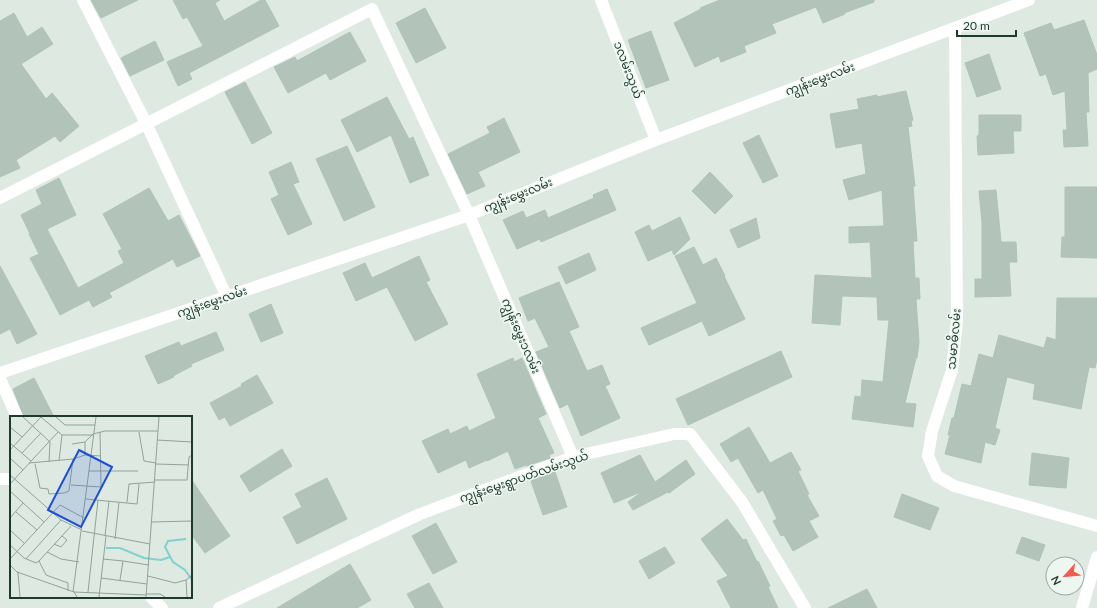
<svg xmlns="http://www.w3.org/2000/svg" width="1097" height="608" font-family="Lato,'Noto Sans Myanmar',sans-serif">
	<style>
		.building { fill: #b2c4ba; stroke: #afc3b7 }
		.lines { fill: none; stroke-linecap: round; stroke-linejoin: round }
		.minor { stroke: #fff; stroke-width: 12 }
		.labels { text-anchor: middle; stroke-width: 3; stroke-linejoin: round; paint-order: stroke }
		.street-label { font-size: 12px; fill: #1e392d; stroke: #edf6f0 }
		.inset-river { fill: none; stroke: #82d1cf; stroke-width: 2 }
		.inset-road { fill: none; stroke: #91a399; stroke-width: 1 }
		.view { fill: #1d4ed8; fill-opacity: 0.15; stroke: #1d4ed8; stroke-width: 2 }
		.inset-edge { fill: none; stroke: #1e392d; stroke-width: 2 }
	</style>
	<rect width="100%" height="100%" fill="#dde9e1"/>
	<!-- building -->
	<g class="building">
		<path d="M91,0H138L101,18Z"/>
		<path d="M173,0H220L215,3L224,21L261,0H265L279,26L189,73L192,79L178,86L167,62L203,46L187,17L183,19Z"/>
		<path d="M720,0H874V2L844,13L845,14L823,23L816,7L772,24L776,33L744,46L746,52L721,62L719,56L695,67L674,23L701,9L700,8Z"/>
		<path d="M425,8L446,48L416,63L396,23Z"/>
		<path d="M14,13L27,37L42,27L53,44L21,64L46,99L52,93L79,126L60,142L55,136L16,160L20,168L0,177V21Z"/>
		<path d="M1084,20L1097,55V69L1088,73L1089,112H1086L1088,146L1064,147L1063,130H1067L1065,91L1053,95L1046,74L1040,76L1024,33L1051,23L1054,30Z"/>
		<path d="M651,31L669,80L646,88L628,40Z"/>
		<path d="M350,32L366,61L330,80L326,73L288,93L274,67L295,57L297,61Z"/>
		<path d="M155,41L164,60L130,76L121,58Z"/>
		<path d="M989,54L1001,89L977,97L965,63Z"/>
		<path d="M245,82L272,133L252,144L225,92Z"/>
		<path d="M906,91L913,120L911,121L912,126L908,127L915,186H913L917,241H913L915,278H919L920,299H916L919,342L917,358H916L905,403L916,404L913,427L852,419L855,396L861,397L862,380L883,382L889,320H878L877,297L842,296L840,325L812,323L815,275L872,278L870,242L849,243V227L884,226L882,190L849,200L843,180L866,174L862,143L836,148L830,114L859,109L857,99L877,95V97Z"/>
		<path d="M387,97L409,139L413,137L429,175L410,183L391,135L357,152L341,120Z"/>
		<path d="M979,115H1021V131H1013L1014,153L978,155L977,136L979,135Z"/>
		<path d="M504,118L520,152L478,172L485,186L467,194L448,154L490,133L487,127Z"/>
		<path d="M759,135L778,176L763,183L743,143Z"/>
		<path d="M347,146L375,207L344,221L316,159Z"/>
		<path d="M291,162L299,182L293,184L312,224L288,235L271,199L279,195L269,172Z"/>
		<path d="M710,172L733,196L715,214L692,191Z"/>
		<path d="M59,178L76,215L47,229L78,288L124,263L118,251L122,249L103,214L149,188L168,221L179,215L200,256L177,267L173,259L109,293L112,297L93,307L89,300L60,315L30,258L39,254L29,234H30L21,215L42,204L36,190Z"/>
		<path d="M1065,187H1097V258L1061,257L1062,237H1065Z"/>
		<path d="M607,189L616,210L541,242L540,239L517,249L503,220L523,211L526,218L545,210L548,218L594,198L593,195Z"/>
		<path d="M996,190L1001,242H1016L1017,262H1009L1011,296L975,297V279H982V222L979,191Z"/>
		<path d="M680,217L690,239L674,255L672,250L648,261L635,232L649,225L652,231Z"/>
		<path d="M756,218L760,238L738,248L730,230Z"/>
		<path d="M694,247L703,265L716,258L725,276H724L745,319L709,336L702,321L649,345L641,328L697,303L675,256Z"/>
		<path d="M589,253L596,270L566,284L558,267Z"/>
		<path d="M419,256L430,280L426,282L448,324L415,341L387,287L356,301L343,273L365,263L372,278Z"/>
		<path d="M0,266L37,334L17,344L10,329L0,334Z"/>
		<path d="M559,282L579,327L569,331L587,371L602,365L610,384L605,386L620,418L581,436L568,404L560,408L536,352L549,347L535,318L528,321L519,298Z"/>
		<path d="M1057,298H1097V360L1095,368L1089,367L1081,409L1033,399L1035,384L1007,377L995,428L1000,430L995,445L985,442L981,463L945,454L950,435H948L952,418H954L962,384L971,386L979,354L993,358L999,335L1044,348L1047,337L1056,340Z"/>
		<path d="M271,304L283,333L261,342L249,314Z"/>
		<path d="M216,332L224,350L191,364L192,366L173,376L174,377L158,384L145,356L179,342L181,346Z"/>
		<path d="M781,351L792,377L688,425L676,399Z"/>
		<path d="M513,358L514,362L522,358L546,414L538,418L554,453L549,455L550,458L526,466V465L515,469L508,451L487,461V460L469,468L466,460L438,473L422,441L448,429L450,434L467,426L469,431L496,418L477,374Z"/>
		<path d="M257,375L273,403L230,426L225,417L219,420L210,403L242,386L241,384Z"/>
		<path d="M34,378L54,417H24L13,389Z"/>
		<path d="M749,427L770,463L791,452L801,470L798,471L809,494L807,495L819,516L809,521L818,537L793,551L784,535L781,536L773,521L777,519L763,490L758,493L738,458L731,462L720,444Z"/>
		<path d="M282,449L292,466L250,492L240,476Z"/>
		<path d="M1032,453L1069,458L1066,488L1029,485Z"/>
		<path d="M640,455L655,482L686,460L695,474L669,493L668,492L633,510L628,502L643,491L614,503L601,473Z"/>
		<path d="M555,472L567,507L543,515L531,481Z"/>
		<path d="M327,478L347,519L297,544L283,517L302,507L295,494Z"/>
		<path d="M191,479L230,536L205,553L191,534Z"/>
		<path d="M902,494L939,508L930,530L894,517Z"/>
		<path d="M727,519L743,540L746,539L757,562L758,561L770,586L768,587L778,608H731L717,581L728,576L701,539Z"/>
		<path d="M436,523L457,562L433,574L412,536Z"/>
		<path d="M1022,537L1045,545L1039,561L1016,553Z"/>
		<path d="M665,547L675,563L649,579L639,561Z"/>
		<path d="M350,564L371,600L357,608H277Z"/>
		<path d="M429,583L443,608H415L407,594Z"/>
		<path d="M867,589L877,608H828Z"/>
	</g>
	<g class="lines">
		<!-- minor -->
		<g class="minor">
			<path d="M83,0L146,123L227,297"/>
			<path d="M601,0L656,140"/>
			<path d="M955,28L957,320L952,370L932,431L928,456L937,476L954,486L1097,526"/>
			<path d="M0,198L372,9L469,215L573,457"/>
			<path d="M0,373L469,215L656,140L1029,0"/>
			<path d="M0,379L17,417"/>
			<path d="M0,479H11"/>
			<path d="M151,597L162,608"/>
			<path d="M219,608L420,514L573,457L674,434H690L742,502L805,608"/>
			<path d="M1082,608L1097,557"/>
		</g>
	</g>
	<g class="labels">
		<!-- street labels -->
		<g class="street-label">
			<text transform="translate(628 70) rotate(69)" y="4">၁လမ်းသွယ်</text>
			<text transform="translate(820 79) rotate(-21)" y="4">ကျွန်းမွှေးလမ်း</text>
			<text transform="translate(518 195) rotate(-22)" y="4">ကျွန်းမွှေးလမ်း</text>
			<text transform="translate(212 302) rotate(-19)" y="4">ကျွန်းမွှေးလမ်း</text>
			<text transform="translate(521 336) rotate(67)" y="4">ကျွန်းမွှေး၁လမ်း</text>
			<text transform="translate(954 339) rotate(-85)" y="4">သမာဓိလမ်း</text>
			<text transform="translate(524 477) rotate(-19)" y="4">ကျွန်းမွှေးရွာပတ်လမ်းသွယ်</text>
		</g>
	</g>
	<!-- overview -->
	<g transform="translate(10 416)">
		<rect width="182" height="182" fill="#dde9e1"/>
		<path class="inset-river" d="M176,123L158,125L155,131L163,146L175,154L182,164M96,132H110L134,142L151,144L160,141"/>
		<path class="inset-road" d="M13,1L40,26L39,46M31,1L52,19H83M46,1L55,9H85M0,11L12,21M129,16L134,45L146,47M147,24L182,26M0,27L21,45M62,28L75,26M0,34L31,1M12,37L31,17M75,39L91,40M1,43L13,54M49,45L52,19M19,47L63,43L75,39V26L83,18L95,15H148M25,48L30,72L38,73L39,78L54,77L59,75L63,43M146,48L179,49M79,55H128M0,59L51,104L72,114M145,64H177L179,41L182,39M0,68L48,16M61,69L91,71L90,16M0,75L34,106M76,83L127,88L129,68M117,86L119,68L145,66M6,96L27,114M0,102L13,87M142,106L182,105M0,114L14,127M72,115L140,128M95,120L99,85M105,123L109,86M44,128L51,131L57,124L52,120M0,129L14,142L26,147L29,145M37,136L51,143L69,146M0,143L50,89L74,102M16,143L51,104M93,143L113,145M29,145L61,110M29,145L36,159L58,167V175M0,149L8,157L10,181M7,156L64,176L67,181M138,160L165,167L176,164M91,162L137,168M110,164L113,145L139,149M63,176L86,1M64,176L136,179M78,176L88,84M136,178H150L155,181M89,181L96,120M136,181L149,1M177,181L176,164L182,159"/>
		<path class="view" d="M69,34L102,51L71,111L38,94Z"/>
		<rect width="182" height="182" class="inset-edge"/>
	</g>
	<!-- north arrow -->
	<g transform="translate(1065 576) rotate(243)"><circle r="19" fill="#edf6f0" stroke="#9aaaa2"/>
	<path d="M0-3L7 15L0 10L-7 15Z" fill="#f55a4f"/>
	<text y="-6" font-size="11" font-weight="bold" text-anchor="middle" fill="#1e392d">N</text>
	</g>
	<!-- scale -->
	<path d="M957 30v6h59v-6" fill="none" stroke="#1e392d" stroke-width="2"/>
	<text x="963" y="30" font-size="12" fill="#1e392d" stroke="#edf6f0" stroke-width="3" paint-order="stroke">20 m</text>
</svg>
